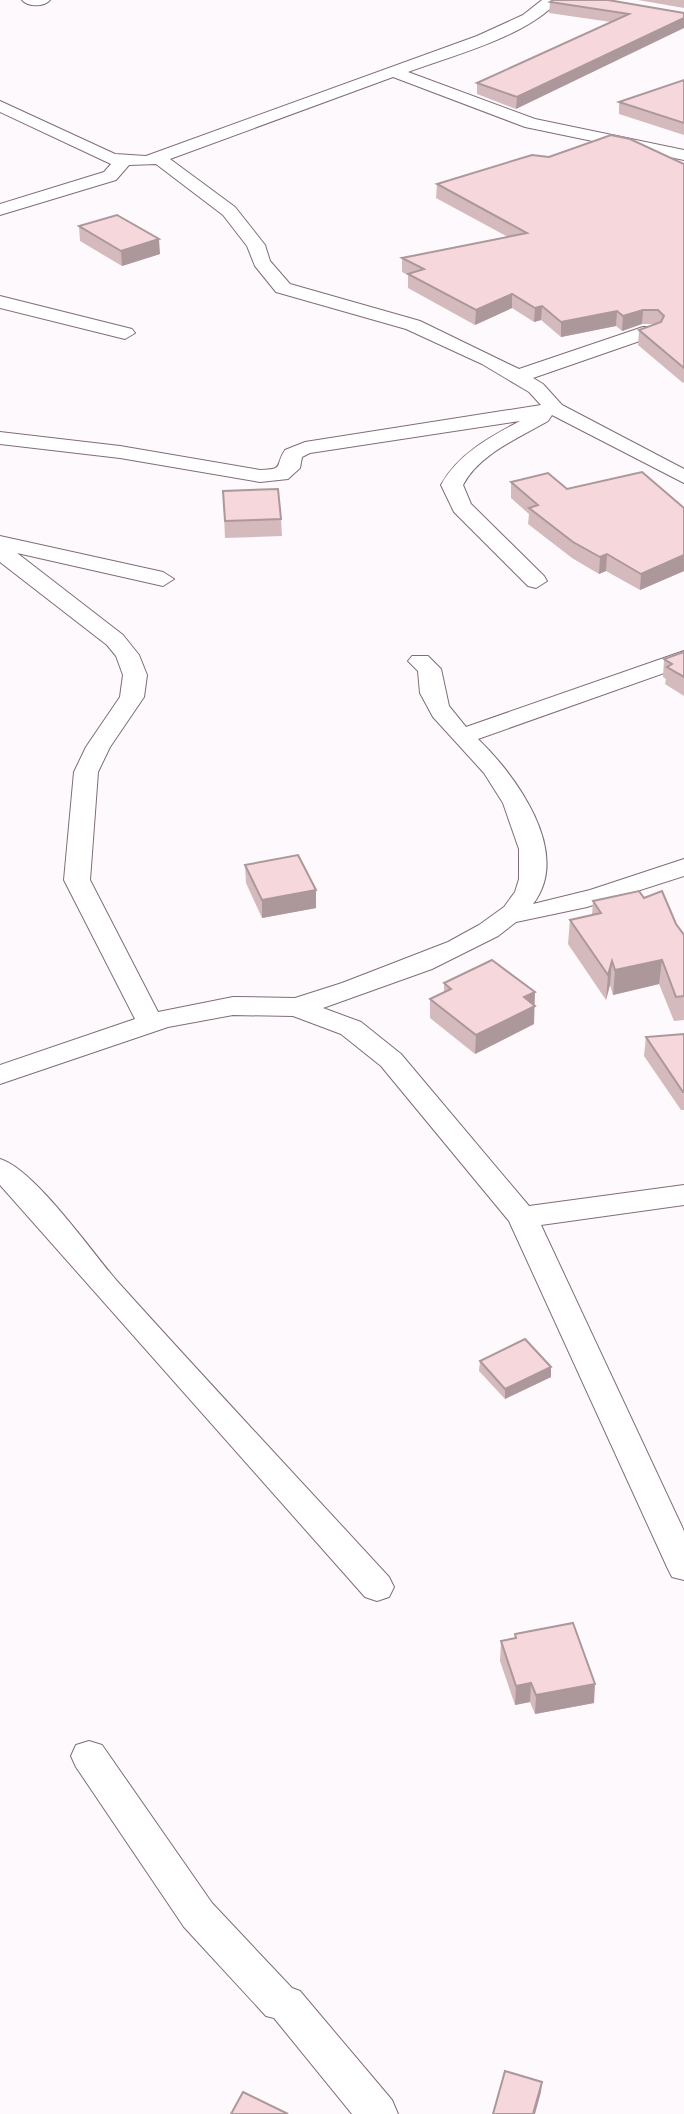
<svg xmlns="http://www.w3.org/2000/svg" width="684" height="2114" font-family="Lato,sans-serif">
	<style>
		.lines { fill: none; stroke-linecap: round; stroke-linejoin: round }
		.street-casing { stroke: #816c7a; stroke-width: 2 }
		.street { fill: #fff; fill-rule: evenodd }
		.wall { fill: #d4babd }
		.shaded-wall { fill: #ac979a }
		.building { fill: #f6d8dc; stroke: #ac979a; stroke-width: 2 }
	</style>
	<rect width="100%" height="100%" fill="#fef9fc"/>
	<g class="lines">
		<!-- street casing -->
		<g class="street-casing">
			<g id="street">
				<path d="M22,0H50C44,7 28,7 22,0Z"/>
				<path d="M542,0H559C526,37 454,55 408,72L535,119L684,150V160L525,127L393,77L170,159L235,207L265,245L270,261L290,284L420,321L519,369L643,327H657L660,331L657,335L533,378L543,384L562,405L684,469V483L552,415L548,421C519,438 479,454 463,485L471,504L544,576L547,581L536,588L528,586L454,512L441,485C458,454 490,437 520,421L310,453L302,457L300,468L288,479L260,482L120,458L0,444V432L120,446L260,470C286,469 274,466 285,450L305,442L541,405L529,392L482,364L406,329L276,292L255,266L247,246L223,215L156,164L129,165L116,180L0,215V204L104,172L111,164L0,112V101L115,154L146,156L477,36L523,15Z"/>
				<path d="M0,296L132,329L135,333L125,339L0,308Z"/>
				<path d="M0,536L163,572L174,579L163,586L17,553L123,635L139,655L147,675L144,697L110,747L98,772L90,880L158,1012L233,997L295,998L342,983L448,942L479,925L504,907L515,892L519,879V849L503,803L484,773L433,717L420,693L418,671L408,661L412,656H428L441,669L449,706L466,727L684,651V666L478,739C515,775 573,852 533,904L590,890L684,859V876L587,907L516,922L498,936L432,969L323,1008L361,1022L401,1054L529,1206L684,1185V1205L541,1225L684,1531V1580L672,1577L667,1567L509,1221L381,1066L341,1034L293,1016L233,1015L168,1027L0,1084V1065L135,1019L64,880L74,772L86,747L120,697L123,675L116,656L107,645L0,562Z"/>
				<path d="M0,1159C34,1169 91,1251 117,1281C207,1381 299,1479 389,1577L394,1587L389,1597L377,1601L365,1597L0,1185Z"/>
				<path d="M89,1741L102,1745L212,1903L292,1988L300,1991L392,2100L398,2114H352L274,2018L266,2016L184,1927L76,1767L71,1756L76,1745Z"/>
			</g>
		</g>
		<!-- street -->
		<use href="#street" class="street"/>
	</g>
	<!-- wall -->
	<g class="wall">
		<path d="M638,0H684V8Z"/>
		<path d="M550,2L684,13L516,109L477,94V83L611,22L549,13Z"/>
		<path d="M684,80V135L619,114V102Z"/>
		<path d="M549,157L684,164V382L683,383L638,345L639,330L656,324H642L622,331L616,326L561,337L541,320L534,322L512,308L475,325L408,288V275L402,272V258L508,237L436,198L437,184Z"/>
		<path d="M79,226L160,254L122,266L80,241Z"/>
		<path d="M511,482L567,489L684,508V571L640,590L606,571L599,574L572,558L528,524L529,514L511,498Z"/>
		<path d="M223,491L281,519L282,536L225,538Z"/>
		<path d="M684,652V696L665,684L666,679L663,677L664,659Z"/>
		<path d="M245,865L316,908L262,918L246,883Z"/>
		<path d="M644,898L676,924L684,935V1020L674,1021L659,984L613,995L610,985L606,1000L568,944L570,920L592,915L593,901Z"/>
		<path d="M444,983L534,1005V1024L475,1054L430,1018V999L444,993Z"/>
		<path d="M684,1034V1110H681L644,1056L646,1037Z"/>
		<path d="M480,1361L551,1377L505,1399L479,1371Z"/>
		<path d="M515,1634L594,1703L535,1714L530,1702L515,1705L500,1661L501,1641L515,1639Z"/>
	</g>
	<!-- shaded-wall -->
	<g class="shaded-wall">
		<path d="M684,18V28L516,109L517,97Z"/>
		<path d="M159,239L160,254L122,266L121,251Z"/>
		<path d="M512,294V308L475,325L476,310Z"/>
		<path d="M542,306L541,320L534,322L535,308Z"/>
		<path d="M643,310L642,324L622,331L623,316Z"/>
		<path d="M617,311L616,326L561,337V322Z"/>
		<path d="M607,554L606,571L599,574L600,557Z"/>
		<path d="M684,555V571L640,590L641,574Z"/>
		<path d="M316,890V908L262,918V900Z"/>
		<path d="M662,960L659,984L613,995L615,970Z"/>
		<path d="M612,961L610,985L606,1000L608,975Z"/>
		<path d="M535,992L534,1024L475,1054L476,1035L524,997Z"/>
		<path d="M551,1367V1377L505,1399V1389Z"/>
		<path d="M531,1683L530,1702L515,1705L516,1686Z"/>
		<path d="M595,1684L594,1703L535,1714L536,1695Z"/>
		<path d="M542,2082L541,2092L535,2114H533Z"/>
	</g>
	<!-- building -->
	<g class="building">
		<path d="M553,0H608L684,13V18L517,97L477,83L629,14L550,2Z"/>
		<path d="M684,80V123L619,102Z"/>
		<path d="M611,135L630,139L684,164V368L639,330L661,322L664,316L658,310H643L623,316L617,311L561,322L542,306L535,308L512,294L476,310L408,274L424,269L402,258L527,233L437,184L532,155L549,157Z"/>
		<path d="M117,215L159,239L121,251L79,226Z"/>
		<path d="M642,472L684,508V555L641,574L607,554L600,557L573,542L529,508L538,505L511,482L548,473L567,489Z"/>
		<path d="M278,489L281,519L225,521L223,491Z"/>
		<path d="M684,652V677L667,667L672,664L664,659Z"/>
		<path d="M298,855L316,890L262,900L245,865Z"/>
		<path d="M639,891L644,898L662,891L676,924L684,935V996L676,997L662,960L615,970L612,961L608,975L570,920L601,913L593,901Z"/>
		<path d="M492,960L535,992L524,997L535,1006L476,1035L430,999L451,989L444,983Z"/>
		<path d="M684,1034V1092H683L646,1037Z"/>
		<path d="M525,1339L551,1367L505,1389L480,1361Z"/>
		<path d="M573,1623L595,1684L536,1695L531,1683L516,1686L501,1641L516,1638L515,1634Z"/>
		<path d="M505,2071L542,2082L533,2114H493Z"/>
		<path d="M243,2092L288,2114H231Z"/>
	</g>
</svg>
